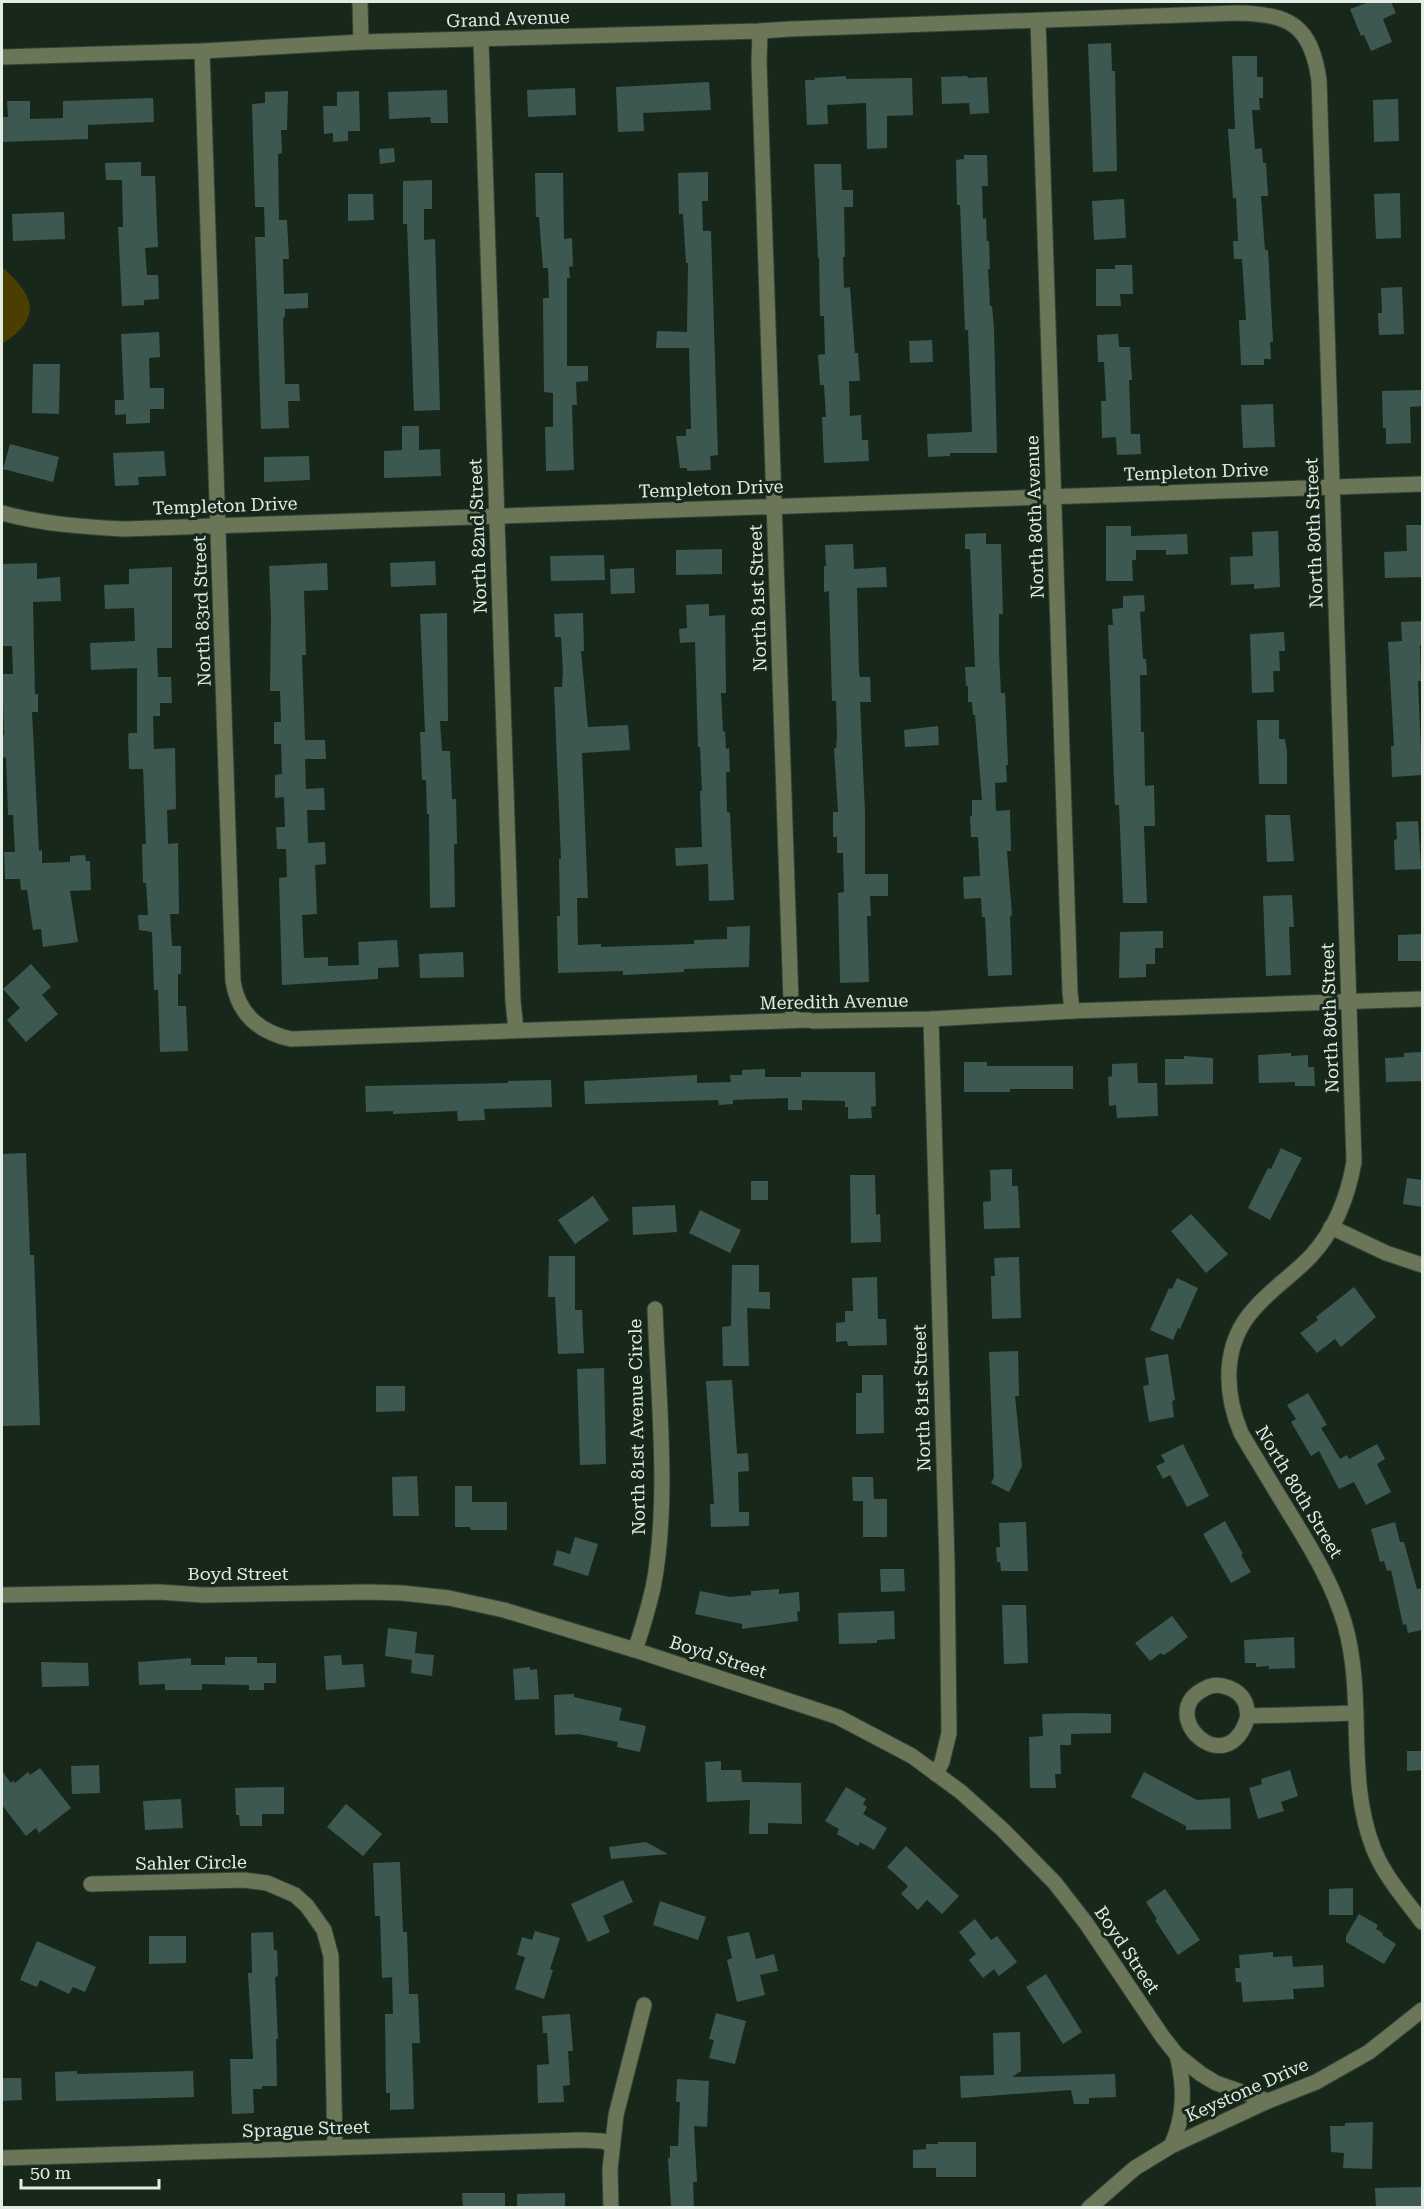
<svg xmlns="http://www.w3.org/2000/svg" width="1424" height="2209" font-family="'Roboto Serif',serif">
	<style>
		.green { fill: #4b3e00 }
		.building { fill: #3d5851 }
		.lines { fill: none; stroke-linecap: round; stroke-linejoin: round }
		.minor-casing { stroke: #334337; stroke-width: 17 }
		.minor { stroke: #6b7557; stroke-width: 15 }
		.labels { text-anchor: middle; stroke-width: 6; stroke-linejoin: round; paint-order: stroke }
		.street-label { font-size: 18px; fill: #e1ece3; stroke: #17281b }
	</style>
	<rect width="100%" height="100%" fill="#17281b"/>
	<!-- green -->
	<path class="green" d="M2,267C36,297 42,318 2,344Z"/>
	<!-- building -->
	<g class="building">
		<path d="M1369,2H1391L1396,13L1383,19L1392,42L1371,51L1364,35L1361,36L1350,9Z"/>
		<path d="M1111,43L1112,71H1115L1117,171L1093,172L1088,44Z"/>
		<path d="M1232,56H1257V77H1263V98H1259L1260,110H1252L1255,149L1262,148L1263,163H1266L1268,196H1261L1265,250H1268L1273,342H1270L1271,359H1264V365H1241L1239,320H1246L1242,259H1234L1233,241H1238L1236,198H1233L1228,129H1235Z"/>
		<path d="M846,76V79L912,78L913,115L887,116V148L867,149L866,103L827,105L828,124L807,125L805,80H815L814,78Z"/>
		<path d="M967,76L968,78L987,77L989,113L970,114L969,103L942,104L941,77Z"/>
		<path d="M709,82L711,110L643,113L644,131L618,132L616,87Z"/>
		<path d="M575,88L576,115L528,117L527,90Z"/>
		<path d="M447,90L448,123H431L430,117L389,119L388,92Z"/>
		<path d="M288,91L287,130H281L282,153L278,154L279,220H287L289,259H283L284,294L308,293V308L285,309V317L283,318L285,384H299L300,401H288L289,428L261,429L255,237H265L264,207H255L252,104L265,103V92Z"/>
		<path d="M359,91L360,131H348V141L333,142V133L324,134L323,106H337V92Z"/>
		<path d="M153,98L154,122L88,125V139L2,142V117H8L7,101H30V119L63,118V101Z"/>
		<path d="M1398,99L1399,141L1374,142L1373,100Z"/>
		<path d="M394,148L395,162L380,164L379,149Z"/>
		<path d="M964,155H987L988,186H982L983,219L986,218L987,241H989L990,269H988L990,306H992L994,329L997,453H950V456L928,457L927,434L972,432L968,330H965L960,205H957L956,160L964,159Z"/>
		<path d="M141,162V176H155L158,247L145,248L147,275H158L159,299L144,300V305L122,306L118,227H123L122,180H106L105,163Z"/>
		<path d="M814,164H841L842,190H853V207H844L845,257H843L844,288L850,287L855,353H858L860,381H849L850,416L861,415L862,440H868L869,461L824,463L822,417H826L824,385H820L818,355L825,354L824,316H820L819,258H818Z"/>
		<path d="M708,172V201H702L703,231H711L718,455L710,456L711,470L687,471V468H680L676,436H686V429H691L689,348H656L657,331L687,332L688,263H686L683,214H679L678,173Z"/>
		<path d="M535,173H563L564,239L572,238L573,266L569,267L570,278H567V366H588V381L576,382L577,405H572L574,470L546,471L545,427H553V393L544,392L543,298H549L548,268H543L539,217H536Z"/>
		<path d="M432,180V209H424V240L435,239L440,410L414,411L407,224H403V181Z"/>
		<path d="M1400,193L1401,238L1376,239L1374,194Z"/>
		<path d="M348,194H373L374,220L348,221Z"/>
		<path d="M1124,199L1126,238L1094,240L1092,201Z"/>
		<path d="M64,212L65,239L13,241L12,214Z"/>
		<path d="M1115,265H1132L1133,294H1120L1121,306H1096V269H1115Z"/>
		<path d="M1402,287L1404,334L1379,335L1378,313H1382L1381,288Z"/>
		<path d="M159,332L160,357L149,358L150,388H164V409H150V423L126,424V414L115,415V400H124L121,334Z"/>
		<path d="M1118,334L1119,347H1130L1132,380H1129L1131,434H1140L1141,454L1117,455L1116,437L1102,438L1101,401H1106L1104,362H1098L1097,335Z"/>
		<path d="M932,340L933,362L910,363L909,341Z"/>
		<path d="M33,364H60L59,414L32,413Z"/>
		<path d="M1422,390V406L1410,407L1411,443L1386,444V428H1383L1382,391Z"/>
		<path d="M1273,404L1275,447L1243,448L1241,405Z"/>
		<path d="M402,426H419V450L440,449L441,476L384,478V451L402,450Z"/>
		<path d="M10,444L59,457L53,482L3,469Z"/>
		<path d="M164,451L166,476L138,477L139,485L115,486L113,453Z"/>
		<path d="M309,456L310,480L264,482V457Z"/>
		<path d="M1406,525H1422V577L1385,578L1384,552L1407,551Z"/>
		<path d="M1106,526H1131V536L1187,534L1188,554L1166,555V550H1136V560H1132L1133,581H1106Z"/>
		<path d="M1278,531L1280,587L1254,589V584L1231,585L1230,557L1253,556L1252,532Z"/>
		<path d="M986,533V544H1001L1003,614H999V654L1001,693H1005L1008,765H1006L1007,782L995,783L996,811L1010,810L1011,851H1007L1012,915L1010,916L1012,975L988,976L985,917H982L981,898L964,899L963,877L980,876L978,837H971L970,816H972V800H982L975,715H973L972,702H968V686H966L965,667H975L970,549H965V534Z"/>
		<path d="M853,544L854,569L886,567L887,587L857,588L859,672L860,677H870L871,702H860L865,812V874H888V896H870L871,916H867L869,982L840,983L838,893L844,892L843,853H837V837H833V812H838L834,748H836L837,737L836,701H832L829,591L824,592V566H826L825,545Z"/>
		<path d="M722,549V574L676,575V550Z"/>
		<path d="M604,555L605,580L551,581L550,556Z"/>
		<path d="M435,561L436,585L391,587L390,563Z"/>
		<path d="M37,563V579L60,577L61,601L33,602L35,694H38V712H32L39,851L42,850V863L70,862V856L85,855L86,861H90L91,890L70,891L78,942L43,947L41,929L33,930L27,890H21L20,879H5L4,852H15L13,815H8L6,757L3,758L2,735H4L2,674H13L12,646H2V564Z"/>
		<path d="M327,563L328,590L304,591L306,655H302L305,740H325L326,759H305L306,789L324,788L325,810H307L308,843L325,842L326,864L315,865L317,914L302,915L304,958L328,957V966L359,965L358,942L397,940L399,967L378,968V979L282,985L279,878L287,877L286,849H277L276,827H285L284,797L275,798V775L282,774L281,744H274V722H281L280,691H270L271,616L269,566Z"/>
		<path d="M172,567V648H157L158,677H171L172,703H160V716H153L154,749L175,748L176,809L167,810L168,844L178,843L179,914H170L172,946H181V974H178V1006H186L188,1051L160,1052L158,990H154L152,932L139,930L138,915H148L146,883H143L142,844H146L143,769H129L128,736L129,733H137V668L91,670L90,643L135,641L134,608L105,609L104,585L129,584V569Z"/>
		<path d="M634,568L635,593L611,594L610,569Z"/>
		<path d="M1144,595L1145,611L1140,612L1143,659H1146L1147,675H1140L1141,732H1144L1145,786L1154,785L1155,826H1144L1147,903H1123L1119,805H1115L1108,625H1113L1112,609L1123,608V596Z"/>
		<path d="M709,604V616L725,615L726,693H721L723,732L725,731L726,749L729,748L730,772H726L727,812L730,813L734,900L709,901L708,864L676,866L675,848L702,847L700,791H702L700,747H698L695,642L680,643L679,629L687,628L686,605Z"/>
		<path d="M447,613L448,721H440L442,751H450L452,799H456L457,844H454L455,907L430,908L429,814H427L426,780H422L420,732H425L420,614Z"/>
		<path d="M583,613L584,651H581L588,727L628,725L630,750L582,753L588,898H577L578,945L601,944V947L694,944V940L727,939V927L750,926L749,967L684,969V972L623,975V971L558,973L557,916H560L559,859H561L554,687H562L563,672L561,637H555L554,614Z"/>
		<path d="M1422,621V645H1420L1421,681H1418L1422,775L1392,777L1391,746H1394L1388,642L1402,641L1401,622Z"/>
		<path d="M1284,632L1285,651H1279L1280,671H1273L1274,692L1252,693L1250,634Z"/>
		<path d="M1257,720H1279V739H1285L1287,752V784H1259Z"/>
		<path d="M938,726L939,745L905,747L904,730Z"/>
		<path d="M1265,815H1290L1294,861L1267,862Z"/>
		<path d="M1418,821L1421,869L1395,870L1394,840L1397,839L1396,822Z"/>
		<path d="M1292,895L1294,927H1289L1291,975L1266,976L1263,896Z"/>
		<path d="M1163,931V948H1155V964H1146V977L1119,978L1120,932Z"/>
		<path d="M1422,934V961H1398V935Z"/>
		<path d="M463,952L464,977L420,978L419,954Z"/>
		<path d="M31,964L51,987L42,995L58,1014L26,1042L7,1020L20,1008L3,989Z"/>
		<path d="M1422,1052V1081L1386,1082L1385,1058L1404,1057V1053Z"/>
		<path d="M1291,1053V1056L1308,1055V1067H1314L1315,1086H1295V1082L1259,1083L1258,1055Z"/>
		<path d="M1184,1056L1213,1058V1084L1165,1085V1059H1184Z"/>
		<path d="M964,1062H987V1066H1073V1089H1010V1092H964Z"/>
		<path d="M1137,1063L1138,1083H1157L1158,1116L1117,1118L1116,1105L1109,1106L1108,1077L1112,1076V1064Z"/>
		<path d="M765,1069V1077H801V1072H875L876,1106L871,1107L872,1118L848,1119V1107H845V1101L802,1100V1110H788V1098L733,1100V1104L719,1105L718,1100L585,1104L584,1081L697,1075V1083L731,1082L730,1075H742V1070Z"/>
		<path d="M551,1080L552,1107L484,1109L485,1120L458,1121L457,1111L393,1114V1111L366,1112L365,1086L508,1083V1081Z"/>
		<path d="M1281,1148L1302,1158L1270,1220L1248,1208L1268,1168L1271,1169Z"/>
		<path d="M26,1153L30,1255H34L40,1425L2,1426V1154Z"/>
		<path d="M1012,1169V1186H1018L1020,1228L984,1229L983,1202L991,1201L990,1170Z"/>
		<path d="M850,1175H875L876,1215L880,1214L881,1242L851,1243Z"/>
		<path d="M1407,1178L1422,1180V1207L1403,1204Z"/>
		<rect x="751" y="1181" width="17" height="19"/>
		<path d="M593,1196L609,1220L575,1244L558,1220Z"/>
		<path d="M675,1205L677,1232L633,1235L632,1207Z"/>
		<path d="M700,1210L741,1230L730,1253L689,1233Z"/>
		<path d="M1191,1214L1228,1254L1206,1273L1171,1231Z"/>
		<path d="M549,1256H575V1310H582L584,1353L558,1354L555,1297H548Z"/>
		<path d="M1019,1257L1021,1318L992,1319L991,1276H995L994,1258Z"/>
		<path d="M732,1265H759V1292H770V1309L747,1308L749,1366H723L722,1327L731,1326Z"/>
		<path d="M877,1277L878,1319H886L887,1345L848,1346L847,1341L836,1342V1323L845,1322V1311H853L852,1278Z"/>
		<path d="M1177,1278L1198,1288L1180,1329L1178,1328L1173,1340L1150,1330L1169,1288L1172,1289Z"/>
		<path d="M1354,1287L1376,1317L1341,1347L1335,1339L1317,1353L1300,1333L1318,1320L1316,1317Z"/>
		<path d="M1018,1351L1019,1396H1015L1022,1466L1009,1492L991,1483L994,1477L989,1352Z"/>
		<path d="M1168,1354L1175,1400L1172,1401L1174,1417L1149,1422L1143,1386L1149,1385L1145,1358Z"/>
		<path d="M604,1368L606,1464L580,1465L577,1369Z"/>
		<path d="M862,1375H883L884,1433L856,1434V1393H862Z"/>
		<path d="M732,1380L737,1454L748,1453L749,1471L738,1472L739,1512H749V1526L711,1527L710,1504H714L706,1381Z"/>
		<path d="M376,1386H405V1411L376,1412Z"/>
		<path d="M1308,1393L1327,1425L1321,1428L1340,1459L1347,1455L1349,1459L1377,1444L1385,1459L1377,1464L1391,1492L1366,1505L1354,1482L1339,1489L1319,1451L1311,1456L1291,1422L1296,1419L1287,1405Z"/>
		<path d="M1183,1444L1209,1496L1187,1507L1170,1475L1163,1479L1156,1466L1165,1462L1161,1455Z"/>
		<path d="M417,1476L419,1516H393L392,1477Z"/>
		<path d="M852,1477H873L874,1499H887V1537H863V1501H853Z"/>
		<path d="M455,1486H472V1502H507V1530H471L470,1527H455Z"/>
		<path d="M1225,1521L1243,1554L1241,1555L1251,1572L1231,1583L1203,1534Z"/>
		<path d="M1026,1522L1028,1571H1001L1000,1562H997L996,1547H1000L999,1523Z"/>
		<path d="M1395,1522L1400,1542H1404L1417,1589L1422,1588V1630L1408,1633L1406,1624L1403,1625L1391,1570L1387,1571L1384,1561L1380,1562L1371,1529Z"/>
		<path d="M575,1537L598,1544L588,1576L553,1565L557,1550L570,1554Z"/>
		<path d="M880,1569H904L905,1591L881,1592Z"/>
		<path d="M779,1589V1594L799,1592L800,1611L797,1612L798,1621L742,1629V1624L695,1614L700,1591L730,1597L751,1595V1591Z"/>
		<path d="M1002,1605H1026L1028,1663L1004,1664Z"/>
		<path d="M894,1611L895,1639L877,1640V1643L839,1644L838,1613Z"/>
		<path d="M1172,1616L1188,1637L1170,1651L1163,1655L1161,1653L1150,1661L1135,1643Z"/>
		<path d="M388,1628L417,1632L415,1653L434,1655L432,1676L411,1673L412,1660L385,1656Z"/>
		<path d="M1294,1637L1295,1668L1269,1669V1666L1256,1667V1663H1245L1244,1640Z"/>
		<path d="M341,1655L342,1665L363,1664L365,1687L326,1690L324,1656Z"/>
		<path d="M225,1657H257V1663H276V1683H264V1690H249V1685L202,1684V1690H165V1684L139,1685L138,1662L191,1658V1665H225Z"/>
		<path d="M41,1662L88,1663L89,1686L42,1687Z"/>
		<path d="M530,1667V1670L537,1669L539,1699L515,1700L513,1669Z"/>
		<path d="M574,1694V1697L622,1708L619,1720L646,1726L640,1752L617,1747L618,1742L579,1734L555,1735L554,1695Z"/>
		<path d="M1080,1713L1111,1714V1733L1071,1734V1745H1060L1061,1774H1055L1056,1788H1030L1029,1737L1043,1736L1042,1714Z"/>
		<path d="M1407,1751H1422V1770L1407,1771Z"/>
		<path d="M721,1761V1770H741L742,1782L801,1783L802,1824L768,1823V1834H749L750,1800L707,1802L705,1762Z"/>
		<path d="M99,1765L100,1793L72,1794L71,1766Z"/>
		<path d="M40,1768L71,1808L39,1833L36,1828L26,1836L2,1805V1771L11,1783L13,1781L15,1783L28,1772L30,1775Z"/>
		<path d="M1290,1770L1298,1796L1281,1802L1284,1811L1258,1819L1249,1788L1262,1784L1261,1779Z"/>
		<path d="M1144,1772L1197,1800L1230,1798L1231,1829L1186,1830V1826L1131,1797Z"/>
		<path d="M284,1787V1814H262V1826H240L239,1815H236L235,1788Z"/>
		<path d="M846,1787L866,1799L863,1804L867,1807L863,1814L887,1828L874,1850L860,1842L858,1846L837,1834L839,1829L825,1821Z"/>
		<path d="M181,1799L183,1828L145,1830L143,1801Z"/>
		<path d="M346,1804L382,1834L363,1856L327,1827Z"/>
		<path d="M646,1842L668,1854L611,1859L609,1847Z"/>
		<path d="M906,1846L959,1896L942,1914L927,1900L918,1910L901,1894L908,1886L887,1867Z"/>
		<path d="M400,1862L403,1932H407L409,1994H418L420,2043H412L414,2109L390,2110V2093H386L385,2014H393L392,1977L382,1978L380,1916H375L373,1863Z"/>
		<path d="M623,1880L633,1902L603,1916L610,1932L588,1942L571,1904Z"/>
		<path d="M1353,1888V1915H1329V1889Z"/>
		<path d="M1165,1889L1200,1940L1178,1955L1155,1920L1157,1919L1146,1902Z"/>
		<path d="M660,1901L706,1917L698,1940L653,1925Z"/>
		<path d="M1359,1914L1378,1925L1376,1929L1383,1933L1382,1935L1396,1944L1384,1964L1346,1942V1936Z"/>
		<path d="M975,1919L991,1940L997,1936L1017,1962L999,1976L994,1969L983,1978L969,1960L976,1954L959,1932Z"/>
		<path d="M535,1931L560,1938L550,1969L553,1970L544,1999L515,1989L525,1957L517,1955L522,1937L532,1940Z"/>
		<path d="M273,1932L274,1950H277L278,1976L275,1977L278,2039H276L277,2086H262V2089H253L254,2113L232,2114L230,2059H253L248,1973H252L251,1933Z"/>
		<path d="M749,1932L756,1959L774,1954L778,1971L760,1975L765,1995L737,2002L727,1960L732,1958L727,1937Z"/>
		<path d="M149,1936H186V1963L149,1964Z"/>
		<path d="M37,1941L96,1967L85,1992L73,1987L69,1994L40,1980L37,1987L20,1980Z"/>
		<path d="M1273,1952V1957L1292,1956L1293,1967L1323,1965L1324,1987L1293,1989L1294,1999L1243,2002L1241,1982H1236L1235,1968H1240L1239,1955Z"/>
		<path d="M1046,1974L1082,2032L1063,2044L1026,1987Z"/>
		<path d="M716,2013L746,2021L735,2064L709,2058L714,2040L709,2039Z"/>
		<path d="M570,2014L573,2051H568L570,2085L563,2086L564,2102L538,2103L537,2065L549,2064L547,2033H543L542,2016Z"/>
		<path d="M1020,2032L1021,2071L1012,2077L1115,2074L1116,2097L1089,2098V2104H1074L1071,2090L961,2098L960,2076L994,2075L993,2033Z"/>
		<path d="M77,2071V2074L193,2071L194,2097L56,2101L55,2072Z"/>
		<path d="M2,2078H21L22,2100L2,2101Z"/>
		<path d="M677,2079L709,2081L707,2127L694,2126L697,2182H693L694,2208H671L668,2158H670V2146H678L680,2102H676Z"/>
		<path d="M1373,2122L1372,2169L1343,2168L1344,2153L1331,2152L1330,2126H1345V2123Z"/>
		<path d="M938,2142H976V2177H936V2168H913V2150L926,2149V2144H938Z"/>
		<path d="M1422,2187V2208H1376L1375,2188Z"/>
		<path d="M462,2193H505V2208H463Z"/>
		<path d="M565,2193V2208H517V2194Z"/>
	</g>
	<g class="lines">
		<!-- minor casing -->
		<g class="minor-casing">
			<g id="minor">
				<path d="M360,2L361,42"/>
				<path d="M1038,21L1070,992L1072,1011"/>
				<path d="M760,31L759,62L791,1001L794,1020"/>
				<path d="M481,41L513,1001L516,1030"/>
				<path d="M202,51L233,981C238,1014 259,1032 291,1039L808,1020L813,1021L931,1019L1072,1011L1422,999"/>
				<path d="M2,57L202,51L361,42L760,31L790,29L1237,13C1290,14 1311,25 1319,80L1354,1162C1348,1196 1335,1230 1311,1256C1293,1275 1271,1289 1254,1309C1222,1344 1224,1392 1241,1433C1258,1462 1276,1491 1293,1519C1314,1553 1334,1587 1345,1625C1366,1699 1345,1778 1374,1850C1385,1877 1405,1899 1422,1922"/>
				<path d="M2,513C42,524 83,527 125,529L1422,484"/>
				<path d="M931,1019L947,1563L949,1733L942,1762L936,1774"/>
				<path d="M1331,1227L1386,1253L1422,1265"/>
				<path d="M2,1595L159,1592L203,1595L369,1592L402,1593L449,1598L504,1610L635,1650L838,1717L912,1756L961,1792L1003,1830L1055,1883L1086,1923L1162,2036L1177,2055L1201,2074L1216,2083L1268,2101"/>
				<path d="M635,1650C642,1630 648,1609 653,1588C670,1502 658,1396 655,1309"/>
				<path d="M1248,1716C1228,1786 1152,1713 1206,1688C1219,1681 1239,1689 1245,1702C1247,1706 1247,1712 1248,1716L1356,1713"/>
				<path d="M91,1884L244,1880L267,1883L295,1895L307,1906L324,1930L331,1956L335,2148"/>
				<path d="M1171,2146C1185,2116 1185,2087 1177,2055"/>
				<path d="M2,2158L581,2140L602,2141L612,2144"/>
				<path d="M611,2208L610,2169L616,2115L644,2005"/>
				<path d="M1089,2208L1135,2168L1171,2146L1268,2101L1316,2082L1369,2052L1422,2010"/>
			</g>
		</g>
		<!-- minor -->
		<use href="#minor" class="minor"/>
	</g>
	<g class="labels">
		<!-- street labels -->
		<g class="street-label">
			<text transform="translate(508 19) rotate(-2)" y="6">Grand Avenue</text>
			<text transform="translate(1196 472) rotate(-2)" y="6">Templeton Drive</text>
			<text transform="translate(711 489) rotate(-2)" y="6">Templeton Drive</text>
			<text transform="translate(225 506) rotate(-2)" y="6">Templeton Drive</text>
			<text transform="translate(1035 517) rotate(-92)" y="6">North 80th Avenue</text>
			<text transform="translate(1314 533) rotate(-92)" y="6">North 80th Street</text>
			<text transform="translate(478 536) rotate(-92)" y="6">North 82nd Street</text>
			<text transform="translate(758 598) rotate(-92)" y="6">North 81st Street</text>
			<text transform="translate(202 611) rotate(-92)" y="6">North 83rd Street</text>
			<text transform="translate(834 1002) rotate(-1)" y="6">Meredith Avenue</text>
			<text transform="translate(1330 1018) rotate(-92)" y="6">North 80th Street</text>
			<text transform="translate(922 1398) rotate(-92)" y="6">North 81st Street</text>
			<text transform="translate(637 1427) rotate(-91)" y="6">North 81st Avenue Circle</text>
			<text transform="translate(1299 1492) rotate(59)" y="6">North 80th Street</text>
			<text x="238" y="1580">Boyd Street</text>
			<text transform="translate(718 1657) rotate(18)" y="6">Boyd Street</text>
			<text transform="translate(191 1863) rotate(-1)" y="6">Sahler Circle</text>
			<text transform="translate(1127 1950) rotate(56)" y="6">Boyd Street</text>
			<text transform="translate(1247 2090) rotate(-24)" y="6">Keystone Drive</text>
			<text transform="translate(306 2129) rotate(-2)" y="6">Sprague Street</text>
		</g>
	</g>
	<!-- border -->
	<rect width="1424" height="2209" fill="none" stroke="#e1ece3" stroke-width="6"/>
	<!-- scale -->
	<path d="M21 2179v9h138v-9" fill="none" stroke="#e1ece3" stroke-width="3"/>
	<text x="30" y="2179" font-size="18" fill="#e1ece3" stroke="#17281b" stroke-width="4.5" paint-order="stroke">50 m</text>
</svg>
